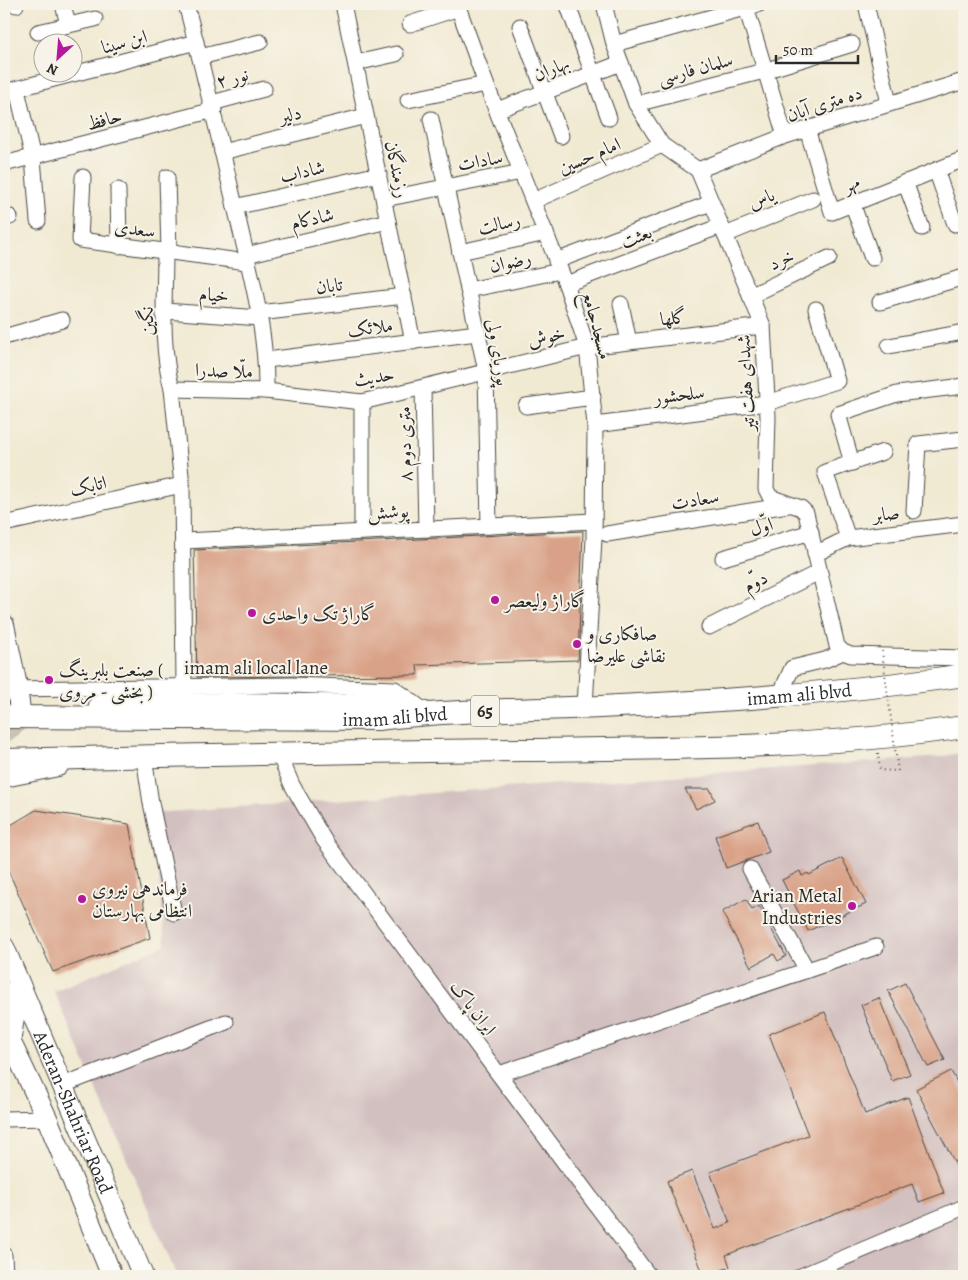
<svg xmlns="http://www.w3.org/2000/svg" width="968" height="1280" font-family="Alegreya,Amiri,serif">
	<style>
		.industrial { fill: #d2bfbf }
		.building { fill: #d9a187 }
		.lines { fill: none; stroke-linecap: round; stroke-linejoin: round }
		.major-tunnel { stroke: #c9c4b1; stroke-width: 20; stroke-dasharray: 20 10; stroke-linecap: butt }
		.minor-casing { stroke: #494844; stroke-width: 17 }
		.major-casing { stroke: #494844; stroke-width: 22 }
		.highway-casing { stroke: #494844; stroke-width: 24 }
		.path { stroke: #494844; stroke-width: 2; stroke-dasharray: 1 4; stroke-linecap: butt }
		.minor { stroke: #fff; stroke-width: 15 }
		.major { stroke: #fff; stroke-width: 20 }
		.highway { stroke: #fff; stroke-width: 22 }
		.path-bridge { stroke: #494844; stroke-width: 2; stroke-dasharray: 1 4; stroke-linecap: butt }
		.poi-dot { fill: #b5179e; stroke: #f7f3e8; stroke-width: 2 }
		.labels { text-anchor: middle; stroke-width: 4; stroke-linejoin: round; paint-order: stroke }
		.shield { fill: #f7f3e8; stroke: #686764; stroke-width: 1 }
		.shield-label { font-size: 18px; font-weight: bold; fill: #2b2b2b }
		.street-label { font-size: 19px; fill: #2b2b2b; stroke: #f7f3e8 }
		.poi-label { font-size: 19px; fill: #2b2b2b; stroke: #f7f3e8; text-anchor: start }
	</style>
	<rect width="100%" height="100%" fill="#f7f3e8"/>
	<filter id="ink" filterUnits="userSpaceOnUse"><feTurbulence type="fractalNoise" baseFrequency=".02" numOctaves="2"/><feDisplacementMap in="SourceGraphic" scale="10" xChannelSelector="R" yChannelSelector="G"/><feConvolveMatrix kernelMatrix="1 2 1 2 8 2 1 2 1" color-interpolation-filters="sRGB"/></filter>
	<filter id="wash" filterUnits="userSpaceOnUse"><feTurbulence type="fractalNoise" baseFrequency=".0096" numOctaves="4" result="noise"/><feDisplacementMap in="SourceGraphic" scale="20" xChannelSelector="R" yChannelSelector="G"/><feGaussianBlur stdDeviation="1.12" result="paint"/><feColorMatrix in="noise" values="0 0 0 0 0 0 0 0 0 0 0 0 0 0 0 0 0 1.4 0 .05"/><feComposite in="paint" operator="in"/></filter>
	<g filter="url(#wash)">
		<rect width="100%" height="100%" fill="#f1ead3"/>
		<!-- industrial -->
		<path class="industrial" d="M964,752V1276H177L54,991L165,945L153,813L940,757Z"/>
		<g id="blocks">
			<!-- building -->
			<g class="building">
				<path d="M583,531L578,660L417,665L418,675L197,677L194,550Z"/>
				<path d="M685,789H710L715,800L696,809Z"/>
				<path d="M36,810L129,824L150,938L53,972L4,861V829Z"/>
				<path d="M758,821L769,852L726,868L715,836Z"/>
				<path d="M842,858L866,904L808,931L782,880L800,871L802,876L808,873L809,875Z"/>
				<path d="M746,899L752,910L759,906L786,956L778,961L774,954L751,967L722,912Z"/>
				<path d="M905,983L945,1060L928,1067L888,991Z"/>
				<path d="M879,998L910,1074L892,1081L861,1005Z"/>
				<path d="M825,1012L865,1114L908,1097L944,1193L919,1202L912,1184L726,1255L730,1267L704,1276L667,1181L692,1171L715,1229L730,1223L710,1172L808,1135L769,1034Z"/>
				<path d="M951,1071L964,1095V1180L916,1089Z"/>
			</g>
		</g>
	</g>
	<g filter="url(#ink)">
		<use href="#blocks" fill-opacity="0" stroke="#494844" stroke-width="1"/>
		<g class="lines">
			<!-- major-tunnel -->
			<path class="major-tunnel" d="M4,733L19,722L34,716"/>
			<!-- minor casing -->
			<g class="minor-casing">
				<g id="minor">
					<path d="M15,4L16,5"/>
					<path d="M63,4L68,25"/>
					<path d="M343,4L413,342"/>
					<path d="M457,4L486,84L566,284L587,347L595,425L594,538L585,707"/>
					<path d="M604,4L614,44L636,104L662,145L698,170L763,326L768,417L766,489L770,497L801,508L806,513L837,646L843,652L851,655L964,658"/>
					<path d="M745,4L785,136"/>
					<path d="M866,4L889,103"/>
					<path d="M568,6L609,118"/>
					<path d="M410,24L459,8"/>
					<path d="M520,26L561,136"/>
					<path d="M38,32L95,19"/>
					<path d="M614,44L759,4"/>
					<path d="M200,57L260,42"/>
					<path d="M356,63L396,54"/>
					<path d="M17,90L33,158L38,221"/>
					<path d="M4,92L196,42"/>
					<path d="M408,100L486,84"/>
					<path d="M212,103L264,89"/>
					<path d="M636,104L764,71L852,44"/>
					<path d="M497,110L621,63"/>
					<path d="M431,119L486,371L489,526"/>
					<path d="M807,129L832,212L964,159"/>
					<path d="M222,152L366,116"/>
					<path d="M4,164L214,110"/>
					<path d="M698,170L785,136L964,81"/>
					<path d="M936,170L955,224"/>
					<path d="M83,177L80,240L247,262"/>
					<path d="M167,177L169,252"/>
					<path d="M905,182L922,228"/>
					<path d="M118,190L119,246"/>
					<path d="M384,199L522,172"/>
					<path d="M533,201L662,145"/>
					<path d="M852,203L872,258"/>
					<path d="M235,207L379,174"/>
					<path d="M4,217H10"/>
					<path d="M725,235L813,199"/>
					<path d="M165,252C165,297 160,345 172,389"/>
					<path d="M460,252L546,233"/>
					<path d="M246,255L388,221"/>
					<path d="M556,261L711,203"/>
					<path d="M566,284L721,226"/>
					<path d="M468,290L560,271"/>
					<path d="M750,296L829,258"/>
					<path d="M880,302L964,277"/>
					<path d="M621,304L629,342"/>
					<path d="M165,311L260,318"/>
					<path d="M259,313L404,296"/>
					<path d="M4,337L62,320"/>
					<path d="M889,346L964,332"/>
					<path d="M267,360L477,333"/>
					<path d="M423,388L426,529"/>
					<path d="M266,391L362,402L587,347L763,326"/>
					<path d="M362,402V532"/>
					<path d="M526,406L593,397"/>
					<path d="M595,425L767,403L837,381L816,309"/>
					<path d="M852,463L838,414L897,394L964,386"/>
					<path d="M914,511L918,444L964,439"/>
					<path d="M4,524L182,485"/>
					<path d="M607,534L788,505"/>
					<path d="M848,538L825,472L883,452"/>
					<path d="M183,541L594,521"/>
					<path d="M815,554L848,538L964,524"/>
					<path d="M723,558L811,532"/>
					<path d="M709,627L819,572"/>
					<path d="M184,687L182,485L172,389L266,391C267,332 251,276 238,219C221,147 205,75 186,4"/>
					<path d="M9,689L292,685L395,689L422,709"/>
					<path d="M780,695L792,668L825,660L843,652"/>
					<path d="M279,754L292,785L324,840L649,1276"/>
					<path d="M144,757L151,803L174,913"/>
					<path d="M750,869L807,970"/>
					<path d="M499,1074L876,947"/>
					<path d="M63,1085L226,1022"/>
					<path d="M4,1119L47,1118"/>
					<path d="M4,1255L5,1276"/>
					<path d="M801,1276L964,1207"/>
				</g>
			</g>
			<!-- major casing -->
			<g class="major-casing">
				<g id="major">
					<path d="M4,625L16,681L21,717"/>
					<path d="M99,705L229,703L397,705L425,712"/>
					<path d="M4,777L58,766"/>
					<path id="s1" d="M4,947L143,1276"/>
					<path d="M4,992L14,1018L10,1043"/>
					<path d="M4,1028L47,1118L112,1276"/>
				</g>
			</g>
			<!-- highway casing -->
			<g class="highway-casing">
				<g id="highway">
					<path id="s2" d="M4,717L378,719C451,710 526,710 600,707C721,701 844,693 964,675"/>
					<path d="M4,760C176,755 348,752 521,750C669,748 818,749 964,727"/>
				</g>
			</g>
			<!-- path -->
			<path class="path" d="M878,753L880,770L898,771"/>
			<!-- minor -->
			<use href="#minor" class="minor"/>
			<!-- major -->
			<use href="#major" class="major"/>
			<!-- highway -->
			<use href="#highway" class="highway"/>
			<!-- path-bridge -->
			<path class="path-bridge" d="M882,651L898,771"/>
		</g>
	</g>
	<!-- markers -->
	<g class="poi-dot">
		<circle cx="495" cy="600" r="5"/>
		<circle cx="252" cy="613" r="5"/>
		<circle cx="577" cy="644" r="5"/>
		<circle cx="49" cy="680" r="5"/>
		<circle cx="82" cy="899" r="5"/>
		<circle cx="852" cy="906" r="5"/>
	</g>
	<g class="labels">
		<!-- shield labels -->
		<rect class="shield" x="471" y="695.5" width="28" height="31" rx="4"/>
		<g class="shield-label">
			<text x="485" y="717">65</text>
		</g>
		<!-- street labels -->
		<g class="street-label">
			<text transform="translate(124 41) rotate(-15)" y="7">ابن سینا</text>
			<text transform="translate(551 68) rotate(-22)" y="7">بهاران</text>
			<text transform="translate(695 68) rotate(-15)" y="7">سلمان فارسی</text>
			<text transform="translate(232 77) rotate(-15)" y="7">نور ۲</text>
			<text transform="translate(824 103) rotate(-18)" y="7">ده متری آبان</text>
			<text transform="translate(290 114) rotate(-14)" y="7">دلیر</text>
			<text transform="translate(104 119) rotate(-15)" y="7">حافظ</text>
			<text transform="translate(589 155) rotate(-23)" y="7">امام حسین</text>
			<text transform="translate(480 160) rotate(-10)" y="7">سادات</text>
			<text transform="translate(398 169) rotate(78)" y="7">رزمندگان</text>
			<text transform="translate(302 171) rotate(-13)" y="7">شاداب</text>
			<text transform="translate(851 183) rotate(-22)" y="7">مهر</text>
			<text transform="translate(761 198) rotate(-22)" y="7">یاس</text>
			<text transform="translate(312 218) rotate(-13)" y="7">شادکام</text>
			<text transform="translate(499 223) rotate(-12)" y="7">رسالت</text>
			<text transform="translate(135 228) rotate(7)" y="7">سعدی</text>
			<text transform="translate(636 236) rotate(-21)" y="7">بعثت</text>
			<text transform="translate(781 259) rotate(-25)" y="7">خرد</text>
			<text transform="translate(510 261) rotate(-12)" y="7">رضوان</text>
			<text transform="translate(329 285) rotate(-7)" y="7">تابان</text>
			<text transform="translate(214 294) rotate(4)" y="7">خیام</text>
			<text transform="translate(673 317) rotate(-7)" y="7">گلها</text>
			<text transform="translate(146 321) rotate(-91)" y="7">نگین</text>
			<text transform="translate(598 325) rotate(75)" y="7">مسجدجامع</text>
			<text transform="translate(370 327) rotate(-7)" y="7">ملائک</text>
			<text transform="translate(546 336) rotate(-13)" y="7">خوش</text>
			<text transform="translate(499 352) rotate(81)" y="7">پوریای ولی</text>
			<text transform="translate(224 370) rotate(2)" y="7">ملّا صدرا</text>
			<text transform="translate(374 376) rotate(-9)" y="7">حدیث</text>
			<text transform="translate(745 383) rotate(-93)" y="7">شهدای هفت تیر</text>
			<text transform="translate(679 394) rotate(-7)" y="7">سلحشور</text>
			<text transform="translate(404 444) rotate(-91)" y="7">۸ متری دوم</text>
			<text transform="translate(88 485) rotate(-12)" y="7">اتابک</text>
			<text transform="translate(695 499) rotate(-9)" y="7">سعادت</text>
			<text transform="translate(388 511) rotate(-3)" y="7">پوشش</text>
			<text transform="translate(886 513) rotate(-7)" y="7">صابر</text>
			<text transform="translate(761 526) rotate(-17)" y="7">اوّل</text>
			<text transform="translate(755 581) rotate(-27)" y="7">دوّم</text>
			<text x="256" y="674">imam ali local lane</text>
			<text dy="7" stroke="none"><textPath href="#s2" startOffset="796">imam ali blvd</textPath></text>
			<text dy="7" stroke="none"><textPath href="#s2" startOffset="391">imam ali blvd</textPath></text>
			<text transform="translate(474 1007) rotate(53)" y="7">ایران پاک</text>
			<text dy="7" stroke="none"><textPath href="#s1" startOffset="179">Aderan-Shahriar Road</textPath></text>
		</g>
		<!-- poi labels -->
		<g class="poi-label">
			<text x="505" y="607">گاراژ ولیعصر</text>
			<text x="262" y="620">گاراژ تک واحدی</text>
			<text x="587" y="640">صافکاری و<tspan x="587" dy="22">نقاشی عليرضا</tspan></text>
			<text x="59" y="676">صنعت بلبرینگ (<tspan x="59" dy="22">بخشی - مروی )</tspan></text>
			<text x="92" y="895">فرماندهی نیروی<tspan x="92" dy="22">انتظامی بهارستان</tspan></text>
			<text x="842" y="902" text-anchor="end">Arian Metal<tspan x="842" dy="22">Industries</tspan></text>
		</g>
	</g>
	<!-- margin -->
	<rect width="968" height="1280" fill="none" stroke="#f7f3e8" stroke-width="20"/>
	<!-- north arrow -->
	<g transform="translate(58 58) rotate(206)"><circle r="24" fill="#f7f3e8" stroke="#a5a39c"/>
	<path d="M0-4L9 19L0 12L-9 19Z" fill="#b5179e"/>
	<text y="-8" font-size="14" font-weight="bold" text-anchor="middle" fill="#2b2b2b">N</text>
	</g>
	<!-- scale -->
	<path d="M776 55v8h82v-8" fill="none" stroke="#2b2b2b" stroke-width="2.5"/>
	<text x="783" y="55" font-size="15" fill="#2b2b2b" stroke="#f7f3e8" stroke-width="4" paint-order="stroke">50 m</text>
</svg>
